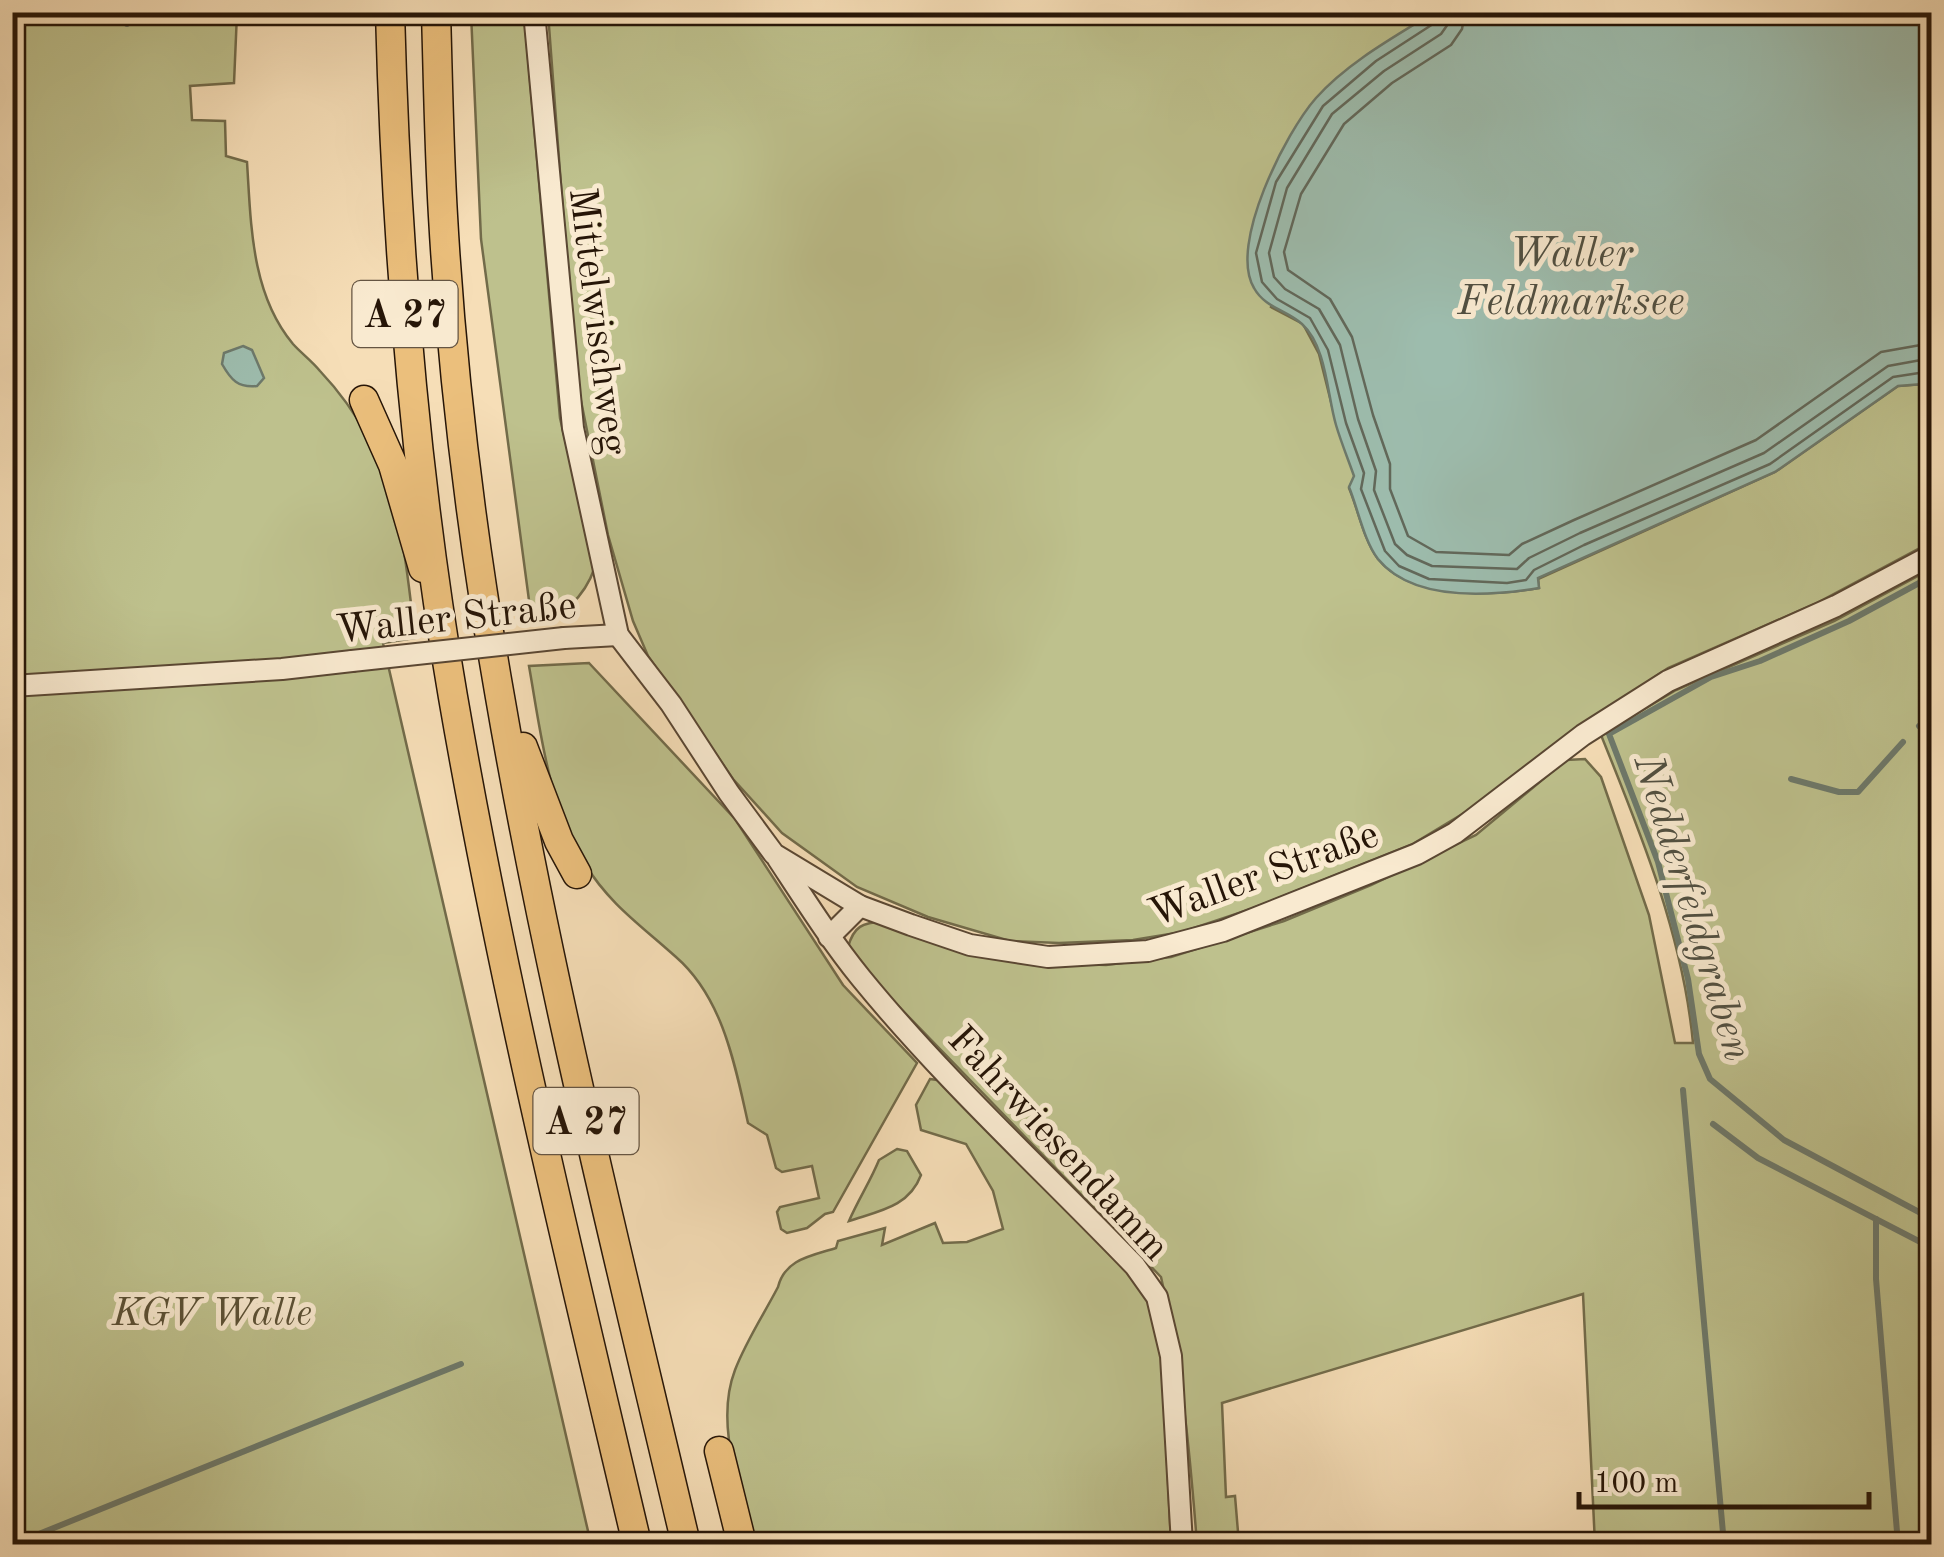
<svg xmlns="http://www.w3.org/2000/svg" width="1944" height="1557" font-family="'Old Standard TT',serif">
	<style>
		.green { fill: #bec18d; stroke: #726b4a; stroke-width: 2.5 }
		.water { fill: #9dbcad; stroke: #6d796b; stroke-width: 2.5 }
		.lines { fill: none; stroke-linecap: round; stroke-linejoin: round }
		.shore { stroke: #62685a; stroke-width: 2.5 }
		.stream { stroke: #6d796b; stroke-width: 6 }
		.minor-casing { stroke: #5a4733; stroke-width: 24 }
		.highway-casing { stroke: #261507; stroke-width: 31 }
		.minor { stroke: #f9ead0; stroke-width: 20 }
		.highway { stroke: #ebbf7c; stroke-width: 28 }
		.minor-bridge-casing { stroke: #5a4733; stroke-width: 24; stroke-linecap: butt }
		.minor-bridge { stroke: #f9ead0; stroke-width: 20 }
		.labels { text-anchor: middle; stroke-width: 10; stroke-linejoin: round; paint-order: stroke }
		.shield { fill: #f9ead0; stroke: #655543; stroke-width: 2.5 }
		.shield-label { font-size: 38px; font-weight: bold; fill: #261507 }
		.street-label { font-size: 40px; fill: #261507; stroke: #f9ead0 }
		.park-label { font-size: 40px; font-style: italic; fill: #5b5136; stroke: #f9ead0 }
		.water-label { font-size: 42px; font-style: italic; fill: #504f41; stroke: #f9ead0 }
	</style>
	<rect width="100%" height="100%" fill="#f6deb7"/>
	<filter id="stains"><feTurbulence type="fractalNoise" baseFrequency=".002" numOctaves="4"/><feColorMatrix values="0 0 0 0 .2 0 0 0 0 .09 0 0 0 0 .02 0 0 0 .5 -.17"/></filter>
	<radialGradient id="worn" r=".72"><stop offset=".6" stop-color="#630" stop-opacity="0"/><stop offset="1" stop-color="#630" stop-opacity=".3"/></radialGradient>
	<!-- green -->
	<g class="green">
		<path d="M12,13H237L234,83L190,86L192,120L225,121L226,156L247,162C251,224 251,294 293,344C301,353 312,361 320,371C339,391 356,415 369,439C402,499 407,571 415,638L383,643L591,1544H13Z"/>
		<path d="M471,13H524L560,418L595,567C584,598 564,617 532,623L481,239Z"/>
		<path d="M548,13H1433L1370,53L1271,307L1303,324L1319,354L1337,426L1355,476L1349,488C1358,509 1364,541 1378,559C1411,600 1492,596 1539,588L1538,579L1775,472L1898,386L1923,384L1931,378V542L1815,604L1668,668L1563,739L1469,810L1411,845L1251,909L1182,932L1133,940L1059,943L1010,941L928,917L857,887L782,833L733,779L648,656L633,621L608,535L575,371Z"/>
		<path d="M1931,569V1544H1595L1583,1294L1222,1403L1226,1497L1235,1496L1239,1544H1197C1190,1454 1182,1366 1161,1277L872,979L848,947C854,926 862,923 884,921L1050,963L1106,965L1171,957L1284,921L1371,885L1476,835L1566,760L1585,759L1601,777L1649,915L1675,1043H1693C1683,936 1641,834 1601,735L1676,690L1834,621Z"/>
		<path d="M589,663L735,819L843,985L917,1063L833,1212L825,1214L807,1228L787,1233L781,1229L777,1212L780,1207L819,1198L812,1166L782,1172L776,1168L767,1135L748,1123C735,1065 723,998 676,957C643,927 609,904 585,864C548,804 541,734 529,666Z"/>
		<path d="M930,1079L944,1081L1144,1285L1161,1337L1171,1544H754C741,1489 714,1425 735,1370C746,1341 764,1314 778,1287C785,1259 811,1256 836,1248L838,1241L885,1228L882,1245L935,1223L943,1243L967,1242L1003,1229L993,1191L966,1144L921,1130L916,1105Z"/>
		<path d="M897,1149L907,1151L921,1175C909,1207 879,1211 849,1221C858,1200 871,1180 879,1160Z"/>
	</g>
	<!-- water -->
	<g class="water">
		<path d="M1433,13H1931V378L1923,384L1898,386L1775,472L1538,578L1539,588C1490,596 1413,602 1378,559C1364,541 1358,509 1349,487L1354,476C1348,459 1341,442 1336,425C1327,395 1327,347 1302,324C1287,310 1265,308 1254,288C1228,245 1286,132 1316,98C1347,63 1394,37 1433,13Z"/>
		<path d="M243,346L252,350L264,378L257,386C238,388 231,380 222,364L224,353Z"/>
	</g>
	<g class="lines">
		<!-- shore -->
		<g class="shore">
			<path d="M1437,12L1433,24L1376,61L1323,106L1276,182L1256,253L1262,282L1277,299L1310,318L1328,350L1346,423L1364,473L1361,489L1385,551L1399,566L1429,579L1507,583L1526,580L1534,570L1584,545L1770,464L1893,377L1932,371"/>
			<path d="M1450,12L1448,24L1441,34L1384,71L1332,114L1287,188L1269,253L1274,277L1285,289L1319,309L1340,345L1358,419L1376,471L1374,490L1395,544L1407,555L1432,566L1517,569L1529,558L1580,533L1764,453L1888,366L1932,358"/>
			<path d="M1465,12L1462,29L1451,45L1392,83L1344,124L1301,194L1284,252L1288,270L1330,299L1352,337L1373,415L1390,464V489L1408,536L1436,552L1509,555L1522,544L1574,520L1756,440L1881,352L1932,343"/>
		</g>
		<!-- stream -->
		<g class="stream">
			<path d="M125,12L127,24"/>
			<path d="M1932,576L1849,621L1760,661L1711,677L1609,734L1658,862L1688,979L1699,1054L1710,1079L1784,1140L1932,1219"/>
			<path d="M1919,726L1932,715"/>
			<path d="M1791,779L1839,792H1858L1903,742"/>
			<path d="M1683,1090L1724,1544"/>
			<path d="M1713,1124L1758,1158L1932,1248"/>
			<path d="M1876,1219V1279L1898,1544"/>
			<path d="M14,1544L461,1364"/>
		</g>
		<!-- minor casing -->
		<g class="minor-casing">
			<g id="minor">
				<path d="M534,12L573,428L618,635L671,704L729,793L774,854L860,906L911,925L970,945L1048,957L1148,951L1223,931L1417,854L1455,833L1583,735L1668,681L1836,606L1932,555"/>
				<path d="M564,638L618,635"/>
				<path d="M12,686L282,669L352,661"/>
				<path d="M778,859C805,900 831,941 861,978C945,1081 1044,1171 1135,1266L1157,1297L1171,1356L1182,1544"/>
				<path d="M829,937L860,906"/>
			</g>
		</g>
		<!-- highway casing -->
		<g class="highway-casing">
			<g id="highway">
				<path d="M390,12C396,241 414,471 453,697C502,982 571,1263 637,1544"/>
				<path d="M436,12C438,80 439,148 443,216C452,376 472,538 500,697C549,982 620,1263 686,1544"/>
				<path d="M364,400L393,465L423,568"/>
				<path d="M523,747L559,841L577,874"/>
				<path d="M719,1451L742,1544"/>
			</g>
		</g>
		<!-- minor -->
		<use href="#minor" class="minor"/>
		<!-- highway -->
		<use href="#highway" class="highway"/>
		<!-- minor-bridge casing -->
		<g class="minor-bridge-casing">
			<path id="minor-bridge" d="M352,661L564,638"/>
		</g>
		<!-- minor-bridge -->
		<use href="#minor-bridge" class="minor-bridge"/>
	</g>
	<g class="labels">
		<!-- shield labels -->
		<g class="shield">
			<rect x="352.5" y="281" width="105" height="66" rx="8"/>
			<rect x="533.5" y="1088" width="105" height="66" rx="8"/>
		</g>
		<g class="shield-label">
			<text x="405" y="327">A 27</text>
			<text x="586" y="1134">A 27</text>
		</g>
		<!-- street labels -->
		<g class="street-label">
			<text transform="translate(600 321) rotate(83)" y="14">Mittelwischweg</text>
			<text transform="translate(456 616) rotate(-6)" y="14">Waller Straße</text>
			<text transform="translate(1263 872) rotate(-20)" y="14">Waller Straße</text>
			<text transform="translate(1060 1142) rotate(47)" y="14">Fahrwiesendamm</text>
		</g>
		<!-- park labels -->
		<g class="park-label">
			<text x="212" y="1325">KGV Walle</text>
		</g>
		<!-- water labels -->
		<g class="water-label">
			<text x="1571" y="266">Waller<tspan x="1571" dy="48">Feldmarksee</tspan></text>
			<text transform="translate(1695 907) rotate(73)" y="15">Nedderfeldgraben</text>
		</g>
	</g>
	<!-- margin -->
	<rect width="1944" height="1557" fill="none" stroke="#f6deb7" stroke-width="50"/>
	<rect x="15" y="15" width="1914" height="1527" fill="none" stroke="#261507" stroke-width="5"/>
	<rect x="25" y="25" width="1894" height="1507" fill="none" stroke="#261507" stroke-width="2.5"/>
	<!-- scale -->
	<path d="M1579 1492v15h290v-15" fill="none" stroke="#261507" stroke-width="5"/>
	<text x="1594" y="1492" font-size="30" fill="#261507" stroke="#f9ead0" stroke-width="8" paint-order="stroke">100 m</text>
	<rect width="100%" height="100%" filter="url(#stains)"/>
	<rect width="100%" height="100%" fill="url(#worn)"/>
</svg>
